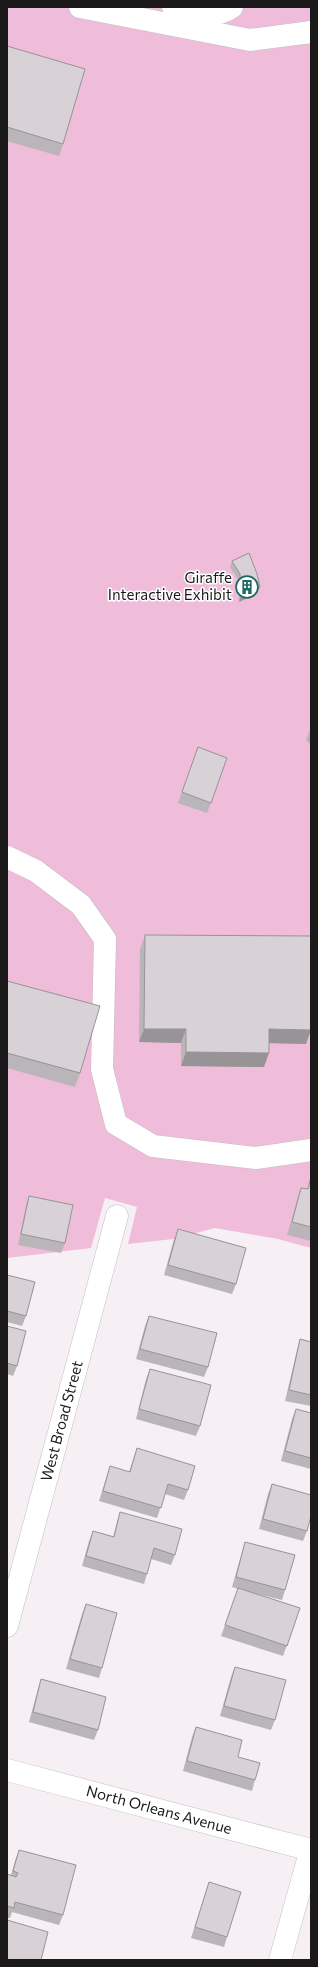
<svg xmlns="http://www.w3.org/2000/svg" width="318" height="1967" font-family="Commissioner,sans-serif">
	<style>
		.green { fill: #efbcd9 }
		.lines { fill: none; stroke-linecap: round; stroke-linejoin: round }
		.minor-casing { stroke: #c4bec1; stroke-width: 23 }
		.minor { stroke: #fff; stroke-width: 22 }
		.wall { fill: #bab5b8 }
		.shaded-wall { fill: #979396 }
		.building { fill: #d8d2d6; stroke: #979396 }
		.labels { text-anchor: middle; stroke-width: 3; stroke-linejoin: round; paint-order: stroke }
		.poi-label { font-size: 15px; fill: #1b191a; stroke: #fff; text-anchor: end }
		.street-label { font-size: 15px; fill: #1b191a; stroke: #fff }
	</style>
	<rect width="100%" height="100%" fill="#f6eff3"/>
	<!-- green -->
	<path class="green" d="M7,7H311V1248L278,1239L215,1228L173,1239L128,1244L137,1207L105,1198L91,1248L7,1258Z"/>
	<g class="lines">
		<!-- minor casing -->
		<g class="minor-casing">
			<g id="minor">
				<path d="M80,7L250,40L311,32"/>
				<path d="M173,7C193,11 214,20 232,7"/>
				<path d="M7,857L36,871L81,905L105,939L102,1069L116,1124L153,1146L256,1158L311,1150"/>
				<path d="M7,1626L117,1216"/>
				<path d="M7,1770L311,1850"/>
				<path d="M280,1960L311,1849"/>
			</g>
		</g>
		<!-- minor -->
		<use href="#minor" class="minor"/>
	</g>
	<!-- wall -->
	<g class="wall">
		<path d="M7,46L63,144L59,156L7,141Z"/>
		<path d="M232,561L257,593L239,602L238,580L230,567Z"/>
		<path d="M311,729V745L306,740L310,730Z"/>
		<path d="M198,747L227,758L207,813L178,803Z"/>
		<path d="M145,935L306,1044L269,1043L264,1067L181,1066V1043L139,1042L140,949Z"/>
		<path d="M7,981L80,1073L75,1087L7,1068Z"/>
		<path d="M311,1176V1241L287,1235L297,1200L301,1188L307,1189Z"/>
		<path d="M29,1196L65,1243L61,1253L18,1245L26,1206Z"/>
		<path d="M178,1229L236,1284L232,1294L164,1275L174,1239Z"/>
		<path d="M7,1275L26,1316L22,1326L7,1322Z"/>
		<path d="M149,1316L208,1367L204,1377L136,1359L145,1326Z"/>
		<path d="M7,1326L17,1366L13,1376L7,1374Z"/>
		<path d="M300,1339L311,1342V1406L285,1401L297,1350Z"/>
		<path d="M150,1369L200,1426L196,1436L136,1419L146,1379Z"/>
		<path d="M296,1409L311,1413V1469L281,1461L292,1419Z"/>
		<path d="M137,1448L188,1490L184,1500L165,1494L157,1518L99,1501L110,1466L129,1472Z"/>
		<path d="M272,1484L307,1531L303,1541L259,1529L268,1494Z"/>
		<path d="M120,1512L175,1555L171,1565L151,1559L147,1574L144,1584L82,1566L89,1541L93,1531L113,1537L117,1522Z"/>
		<path d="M245,1542L285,1590L282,1600L253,1593L300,1608L283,1656L221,1636L238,1589L232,1587L242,1552Z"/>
		<path d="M86,1604L102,1668L99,1678L66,1669L82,1614Z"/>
		<path d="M235,1667L275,1720L271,1730L220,1716L231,1677Z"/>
		<path d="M41,1679L98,1730L94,1740L29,1722L38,1689Z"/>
		<path d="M196,1727L238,1757L255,1780L252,1791L183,1771L192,1737Z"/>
		<path d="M19,1850L63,1915L59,1925L12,1912L10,1918H7V1874L11,1875L15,1861Z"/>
		<path d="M209,1882L227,1937L224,1947L191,1938Z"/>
	</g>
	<!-- shaded-wall -->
	<g class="shaded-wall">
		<path d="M260,587L257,593L239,602L241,596Z"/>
		<path d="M144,1029H186L181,1043L139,1042Z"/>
		<path d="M269,1029L311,1030L306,1044L264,1043Z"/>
		<path d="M186,1052L269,1053L264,1067L181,1066Z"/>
	</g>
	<!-- building -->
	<g class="building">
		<path d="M7,46L85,69L63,144L7,127Z"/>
		<path d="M249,553L257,574L260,587L241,596L240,574L232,561Z"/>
		<path d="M198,747L227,758L211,803L182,792Z"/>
		<path d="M145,935L311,936V1030L269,1029V1053L186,1052V1029H144Z"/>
		<path d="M7,981L100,1006L80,1073L7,1053Z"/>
		<path d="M311,1177V1227L292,1222L301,1188L308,1189Z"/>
		<path d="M29,1196L73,1205L65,1243L21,1234Z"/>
		<path d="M178,1229L246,1248L236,1284L168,1265Z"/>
		<path d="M7,1275L35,1282L26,1316L7,1311Z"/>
		<path d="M149,1316L217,1333L208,1367L140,1349Z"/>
		<path d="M7,1326L26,1331L17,1366L7,1363Z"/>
		<path d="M300,1339L311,1342V1395L289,1390Z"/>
		<path d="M150,1369L211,1385L200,1426L139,1409Z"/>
		<path d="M296,1409L311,1413V1458L285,1451Z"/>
		<path d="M137,1448L195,1466L188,1490L168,1484L161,1508L103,1491L110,1466L130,1472Z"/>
		<path d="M272,1484L311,1495V1516L307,1531L263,1519Z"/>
		<path d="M120,1512L182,1529L175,1555L154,1548L147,1574L86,1556L93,1531L114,1537Z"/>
		<path d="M245,1542L295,1555L285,1590L236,1577Z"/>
		<path d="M238,1588L300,1608L287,1646L225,1625Z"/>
		<path d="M86,1604L117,1613L102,1668L70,1659Z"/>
		<path d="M235,1667L286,1680L275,1720L224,1706Z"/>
		<path d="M41,1679L106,1697L98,1730L33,1712Z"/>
		<path d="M196,1727L242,1740L238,1757L260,1763L255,1780L187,1761Z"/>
		<path d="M19,1850L76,1865L63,1915L15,1902L14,1908L7,1906V1874L16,1877L18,1873L13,1871Z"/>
		<path d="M209,1882L241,1892L227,1937L195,1927Z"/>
		<path d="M7,1920L48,1932L41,1960H7Z"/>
	</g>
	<!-- icons -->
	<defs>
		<g id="building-ring" transform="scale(1.15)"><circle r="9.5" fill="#fff" stroke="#1e6962" stroke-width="1.5"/><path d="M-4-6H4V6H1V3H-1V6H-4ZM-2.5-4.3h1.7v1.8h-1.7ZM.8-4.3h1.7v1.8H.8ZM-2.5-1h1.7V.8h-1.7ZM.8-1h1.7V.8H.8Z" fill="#1e6962"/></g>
	</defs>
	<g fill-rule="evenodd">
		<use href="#building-ring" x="247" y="587"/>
	</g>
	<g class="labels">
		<!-- poi labels -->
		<g class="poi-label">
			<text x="232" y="583">Giraffe<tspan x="232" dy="17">Interactive Exhibit</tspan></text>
		</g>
		<!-- street labels -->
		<g class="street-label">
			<text transform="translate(62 1421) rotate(-75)" y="5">West Broad Street</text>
			<text transform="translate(159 1810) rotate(15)" y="5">North Orleans Avenue</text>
		</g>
	</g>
	<!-- border -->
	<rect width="318" height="1967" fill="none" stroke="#1b191a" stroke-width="16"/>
</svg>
